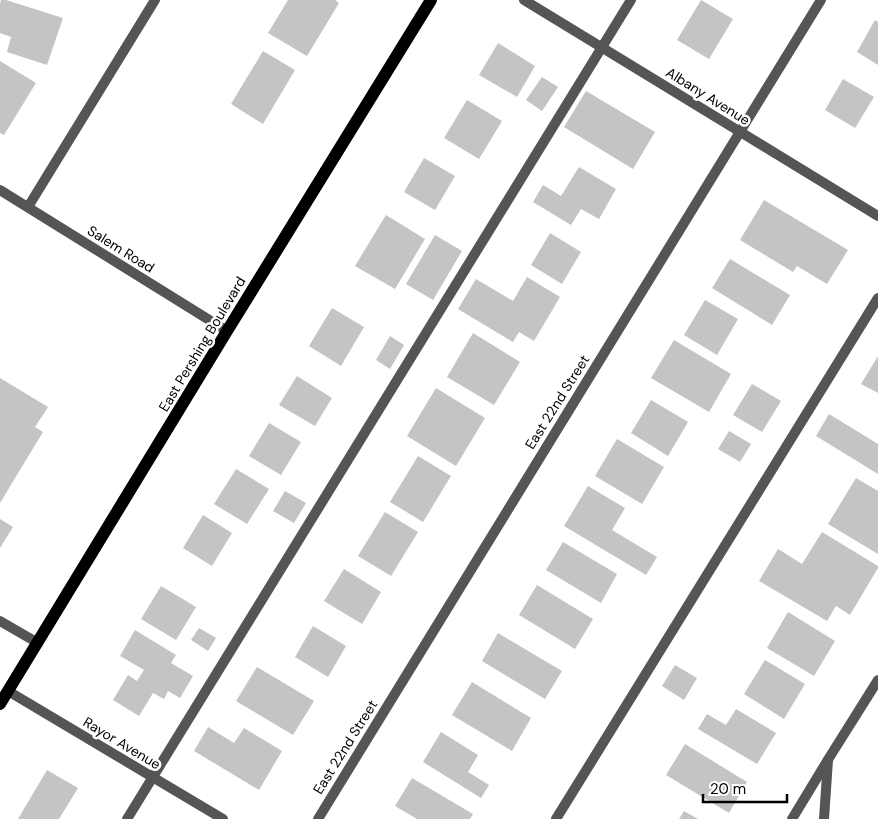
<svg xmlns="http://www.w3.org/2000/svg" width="878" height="819" font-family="'DM Sans',sans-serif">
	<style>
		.building { fill: #c4c4c4 }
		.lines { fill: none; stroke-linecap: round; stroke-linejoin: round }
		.lane { stroke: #555; stroke-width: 10 }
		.street { stroke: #555; stroke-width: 10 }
		.primary { stroke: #000; stroke-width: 12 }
		.labels { text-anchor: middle; stroke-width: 5; stroke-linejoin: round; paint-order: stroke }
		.street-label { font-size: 14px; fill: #000; stroke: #fff }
	</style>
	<rect width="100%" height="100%" fill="#fff"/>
	<!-- building -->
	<g class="building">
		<path d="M1,0H6L63,18L47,65L7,52L11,37L0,33V4Z"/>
		<path d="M288,0H335L339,3L307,56L268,33Z"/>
		<path d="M701,0L733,19L709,59L677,40Z"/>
		<path d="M875,20L878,22V65L857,52Z"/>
		<path d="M498,43L535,66L517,97L479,75Z"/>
		<path d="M263,51L295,70L263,124L231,104Z"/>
		<path d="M0,61L36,83L4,135L0,133Z"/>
		<path d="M542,77L558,87L542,111L526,100Z"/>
		<path d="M843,79L874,97L855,128L825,110Z"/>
		<path d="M586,91L655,132L633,169L564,127Z"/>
		<path d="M467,100L502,121L479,159L444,138Z"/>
		<path d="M424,158L455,176L435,210L404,192Z"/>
		<path d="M579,167L616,189L599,219L581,209L571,225L533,202L543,185L561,196Z"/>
		<path d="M764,200L848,250L827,284L797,266L793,272L740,240Z"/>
		<path d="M386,215L425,239L395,289L355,266Z"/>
		<path d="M550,233L581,252L562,284L531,265Z"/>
		<path d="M435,235L462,251L433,300L406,284Z"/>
		<path d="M730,259L790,295L772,325L712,288Z"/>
		<path d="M527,277L560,297L534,341L519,332L513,342L458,309L476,279L513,301Z"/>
		<path d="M705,300L738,319L717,355L684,335Z"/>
		<path d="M332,308L364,327L341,366L309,346Z"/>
		<path d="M473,333L520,362L494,405L447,377Z"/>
		<path d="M390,336L404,345L390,369L376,360Z"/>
		<path d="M674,340L731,374L709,412L651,378Z"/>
		<path d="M878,356V393L861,384Z"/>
		<path d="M297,376L332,398L315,426L279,405Z"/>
		<path d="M0,378L48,407L35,427L43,432L0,503Z"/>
		<path d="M752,384L781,401L762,432L733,415Z"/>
		<path d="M436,388L485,418L456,466L407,436Z"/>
		<path d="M651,400L688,422L668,456L631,433Z"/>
		<path d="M829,414L878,444V474L816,436Z"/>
		<path d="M269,423L301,442L281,475L249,456Z"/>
		<path d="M729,431L751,444L740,462L718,449Z"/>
		<path d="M617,439L664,467L642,504L595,476Z"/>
		<path d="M418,456L451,476L423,522L390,502Z"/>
		<path d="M236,469L269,489L247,524L214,504Z"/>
		<path d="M856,478L878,491V554L828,524Z"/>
		<path d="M588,486L625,508L612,530L657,557L646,575L564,526Z"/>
		<path d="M285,491L306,503L294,523L273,511Z"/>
		<path d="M385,512L418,532L391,576L358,556Z"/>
		<path d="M203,515L232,533L212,566L183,548Z"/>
		<path d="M0,519L13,527L0,548Z"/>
		<path d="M822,532L878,566V568L850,615L836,606L827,621L759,581L778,549L802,564Z"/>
		<path d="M563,542L617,574L601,603L546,570Z"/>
		<path d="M344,569L381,592L362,624L324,601Z"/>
		<path d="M537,585L593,619L575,649L519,615Z"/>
		<path d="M161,586L196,607L176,640L141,619Z"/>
		<path d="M788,612L835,641L814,676L767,648Z"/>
		<path d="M313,626L346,646L328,677L295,657Z"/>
		<path d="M199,628L216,638L208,651L191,640Z"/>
		<path d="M135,630L176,655L171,663L193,676L180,698L168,691L164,699L153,693L139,716L113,700L128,675L137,681L144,670L120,656Z"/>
		<path d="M498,633L562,671L545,699L482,661Z"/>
		<path d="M765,660L805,684L784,719L744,694Z"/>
		<path d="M675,665L697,678L684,700L662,686Z"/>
		<path d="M257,667L314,701L293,735L236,701Z"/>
		<path d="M472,682L531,718L512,751L452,715Z"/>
		<path d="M736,709L776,733L757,764L698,729L707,714L726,725Z"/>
		<path d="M208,727L234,743L244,728L282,751L259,790L194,751Z"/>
		<path d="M441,732L478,755L468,772L489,785L481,798L423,762Z"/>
		<path d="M685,744L747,782L729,813L666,775Z"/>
		<path d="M47,770L78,788L59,819H18Z"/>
		<path d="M412,778L473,814L470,819H417L395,806Z"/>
		<path d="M684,811L698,819H679Z"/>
	</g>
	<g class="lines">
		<!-- lane -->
		<g class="lane">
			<path d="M28,207L155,0"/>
			<path d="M0,621L38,643"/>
			<path d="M127,819L631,0"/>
			<path d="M556,819L878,298"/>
		</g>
		<!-- street -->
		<g class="street">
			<path d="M524,0L878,216"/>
			<path d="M0,190L227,331"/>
			<path d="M8,691L223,819"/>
			<path d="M318,819L821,0"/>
			<path d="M792,819L829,758L878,680"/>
			<path d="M824,819L828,760"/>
		</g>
		<!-- primary -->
		<path class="primary" d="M0,704L227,331L431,0"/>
	</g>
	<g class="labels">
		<!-- street labels -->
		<g class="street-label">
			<text transform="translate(708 96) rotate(32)" y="5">Albany Avenue</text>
			<text transform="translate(121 249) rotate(32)" y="5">Salem Road</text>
			<text transform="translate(202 344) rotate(-59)" y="5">East Pershing Boulevard</text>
			<text transform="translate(557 402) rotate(-58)" y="5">East 22nd Street</text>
			<text transform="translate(122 743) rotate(31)" y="5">Rayor Avenue</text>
			<text transform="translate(345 747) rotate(-58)" y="5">East 22nd Street</text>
		</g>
	</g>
	<!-- scale -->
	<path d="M703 794v8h84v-8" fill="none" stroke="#000000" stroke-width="2.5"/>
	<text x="710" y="794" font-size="15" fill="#000000" stroke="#ffffff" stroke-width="4" paint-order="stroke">20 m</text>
</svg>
